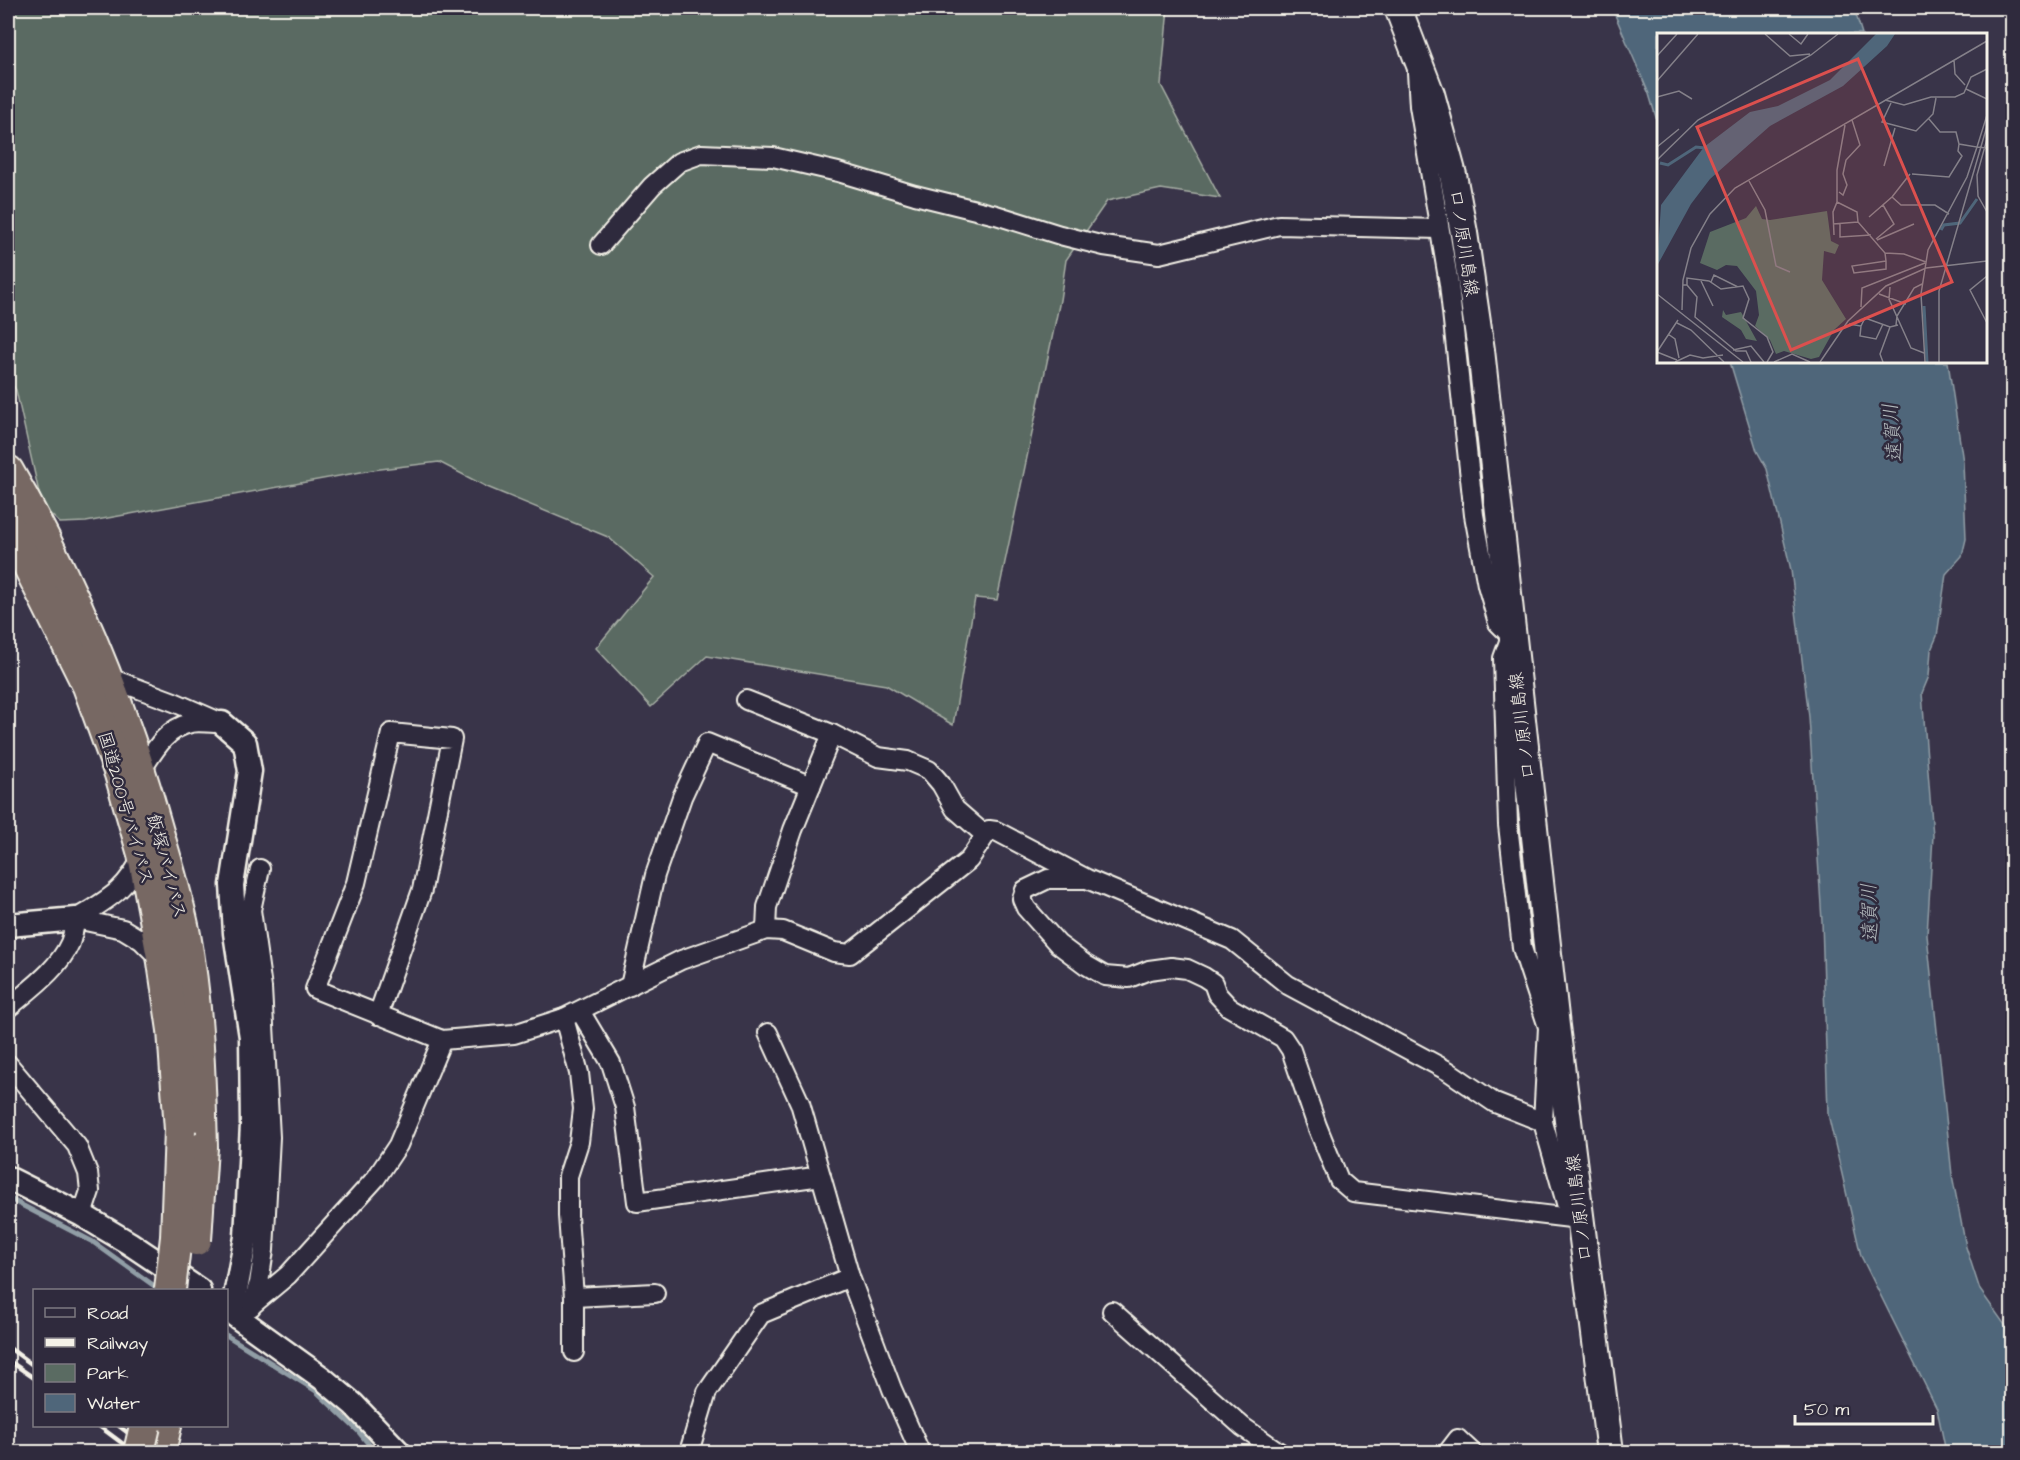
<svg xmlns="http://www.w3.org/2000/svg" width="2020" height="1460" font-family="'Architects Daughter','Klee One',sans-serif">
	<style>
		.green { fill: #5a6b62; stroke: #a7aea5; stroke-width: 1.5 }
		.water { fill: #4f667a; stroke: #919ea6; stroke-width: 1.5 }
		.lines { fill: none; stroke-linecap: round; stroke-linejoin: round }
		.stream { stroke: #919ea6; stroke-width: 5 }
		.minor-casing { stroke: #f4f1e8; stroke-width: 22 }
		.tertiary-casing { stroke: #f4f1e8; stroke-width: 27 }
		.secondary-casing { stroke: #f4f1e8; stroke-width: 30 }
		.trunk-casing { stroke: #f4f1e8; stroke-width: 34 }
		.minor { stroke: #2f2a3d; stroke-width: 18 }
		.tertiary { stroke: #2f2a3d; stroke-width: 22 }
		.secondary { stroke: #2f2a3d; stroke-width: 26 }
		.trunk { stroke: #776864; stroke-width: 30 }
		.rail { stroke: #f4f1e8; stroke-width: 4.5 }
		.trunk-bridge-casing { stroke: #f4f1e8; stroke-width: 34; stroke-linecap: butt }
		.trunk-bridge { stroke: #776864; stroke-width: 30 }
		.labels { text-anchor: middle; stroke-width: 5; stroke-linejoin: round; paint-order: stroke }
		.street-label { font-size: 18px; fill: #f4f1e8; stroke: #2f2a3d }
		.water-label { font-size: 20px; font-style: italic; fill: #b2b9bc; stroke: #2f2a3d }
		.inset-river { fill: none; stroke: #4f667a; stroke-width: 3 }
		.inset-road { fill: none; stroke: #848089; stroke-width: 1.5 }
		.view { fill: #dc504e; fill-opacity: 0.15; stroke: #dc504e; stroke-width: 3 }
		.inset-edge { fill: none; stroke: #f4f1e8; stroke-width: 3 }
	</style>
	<rect width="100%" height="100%" fill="#393449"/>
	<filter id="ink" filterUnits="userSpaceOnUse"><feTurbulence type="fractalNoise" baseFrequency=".0167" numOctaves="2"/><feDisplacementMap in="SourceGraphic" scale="12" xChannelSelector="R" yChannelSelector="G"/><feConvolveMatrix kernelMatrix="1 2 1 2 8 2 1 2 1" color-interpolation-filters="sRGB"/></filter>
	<g filter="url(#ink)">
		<!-- green -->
		<path class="green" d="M8,8H1168L1161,85L1220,198L1161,189L1107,201L1066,260L1060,300L997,600L975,598L953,725L886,685L707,656L651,707L596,648L654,577L608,537L487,487L439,462L372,470L86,522L60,523L42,506L16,390L8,378Z"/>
		<!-- water -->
		<g class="water">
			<path d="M1612,8H1854L1862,34H1658V124L1649,94Z"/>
			<path d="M1730,362H1948L1963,462L1966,539L1962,556L1946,574L1937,636L1931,650L1929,676L1922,693L1933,836L1927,935L1952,1175L1966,1247L1980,1290L2005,1325L2012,1343V1452H1946L1937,1409L1861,1256L1828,1114L1822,921L1809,717L1791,570L1767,469L1757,451Z"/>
		</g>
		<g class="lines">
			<!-- stream -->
			<g class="stream">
				<path d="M8,1198L93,1242L160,1290"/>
				<path d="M226,1335L316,1391L358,1431L375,1452"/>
			</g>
			<!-- minor casing -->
			<g class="minor-casing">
				<g id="minor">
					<path d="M1417,72L1419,106L1449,284L1474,515L1487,585L1498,623L1511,636L1503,658L1508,825L1522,948L1548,1027L1543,1122"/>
					<path d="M601,245L652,186L679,162L701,154L773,157L838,172L915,195L996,215L1060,235L1104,246L1159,254L1279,225L1439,229"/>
					<path d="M107,677L174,702L222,723"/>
					<path d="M746,700L832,734L878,757L908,761L929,770L941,784L955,809L985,835"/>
					<path d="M141,771C154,751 166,728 191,723C198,721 207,723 214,723"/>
					<path d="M1084,879H1048L1025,890L1022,899L1026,908L1058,944L1086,965L1105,976L1129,978L1149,970L1171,967L1187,969L1204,977L1213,983L1217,994L1229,1007L1283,1038L1291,1050L1317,1126L1339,1180L1353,1192L1579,1219"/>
					<path d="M76,919L123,929L141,940L161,960"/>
					<path d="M766,930L767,907L793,830L832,734"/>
					<path d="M630,986L655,875L682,797L707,743L811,786"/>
					<path d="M8,1008C30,989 58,970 70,943C73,935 74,927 76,919C108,899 126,891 143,855"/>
					<path d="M580,1011L611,1063L625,1107L637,1202L821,1176"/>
					<path d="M378,1015L422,890L452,739L391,733L356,883L315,989L442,1040L514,1034L564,1018L681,960L766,930L783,931L834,952L850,954L969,860L989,830L996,831L1087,879L1232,940L1288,985L1448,1071L1495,1103L1543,1122L1570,1217"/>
					<path d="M564,1018L579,1073L583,1109L579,1142L568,1176V1216L574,1297V1352"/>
					<path d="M8,1064L77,1146L88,1173L90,1191L82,1215"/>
					<path d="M850,1277L892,1389L920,1452"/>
					<path d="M574,1297L655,1293"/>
					<path d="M252,1305L288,1275L376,1178L398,1145L442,1040"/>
					<path d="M251,1307L259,1283L264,1250L270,1137L262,988L251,910L260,869"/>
					<path d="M1112,1311L1243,1427L1279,1452"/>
					<path d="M689,1452L707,1392L761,1314L850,1277L800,1103L768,1033"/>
					<path d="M1448,1452L1458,1439L1472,1452"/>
				</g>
			</g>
			<!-- tertiary casing -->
			<g class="tertiary-casing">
				<g id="tertiary">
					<path d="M222,723L245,743L250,771L232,885L235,933L251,1037L252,1125L246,1237L232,1312"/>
					<path d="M8,925L76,919"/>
					<path d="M8,1178L82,1215L129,1243L199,1290"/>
					<path d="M226,1309L322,1378L353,1404L399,1452"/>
				</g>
			</g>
			<!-- secondary casing -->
			<g class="secondary-casing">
				<path id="secondary" d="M1398,8L1431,94L1453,175L1464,233L1481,350L1556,1026L1610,1452"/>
			</g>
			<!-- trunk casing -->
			<g class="trunk-casing">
				<g id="trunk">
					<path d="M8,471C74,586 125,711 160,839C169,870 179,903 185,935C198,1005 200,1076 202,1147"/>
					<path d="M8,525L88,686L120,774L143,854L163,962L173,1030L180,1130"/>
					<path d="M160,1452L166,1426"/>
				</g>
			</g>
			<!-- minor -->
			<use href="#minor" class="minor"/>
			<!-- tertiary -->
			<use href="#tertiary" class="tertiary"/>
			<!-- secondary -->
			<use href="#secondary" class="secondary"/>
			<!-- trunk -->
			<use href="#trunk" class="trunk"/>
			<!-- rail -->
			<g class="rail">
				<path d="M8,1347L34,1366"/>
				<path d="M8,1360L34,1378"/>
				<path d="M99,1426L134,1452"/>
				<path d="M119,1426L153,1452"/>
			</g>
			<!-- trunk-bridge casing -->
			<g class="trunk-bridge-casing">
				<g id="trunk-bridge">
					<path d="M196,1240L202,1147"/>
					<path d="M170,1290L176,1237L180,1130"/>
					<path d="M139,1452L145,1426"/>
				</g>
			</g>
			<!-- trunk-bridge -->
			<use href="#trunk-bridge" class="trunk-bridge"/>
		</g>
	</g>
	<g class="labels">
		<!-- street labels -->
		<g class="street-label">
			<text transform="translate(1464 243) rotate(81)" y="6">口ノ原川島線</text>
			<text transform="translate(1522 726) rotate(-97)" y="6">口ノ原川島線</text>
			<text transform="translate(126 808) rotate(74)" y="6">国道200号バイパス</text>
			<text transform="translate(167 866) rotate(75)" y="6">飯塚バイパス</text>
			<text transform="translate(1579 1208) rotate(-97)" y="6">口ノ原川島線</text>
		</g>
		<!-- water labels -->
		<g class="water-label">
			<text transform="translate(1892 433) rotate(-95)" y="7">遠賀川</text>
			<text transform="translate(1869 913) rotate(-92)" y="7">遠賀川</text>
		</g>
	</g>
	<!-- overview -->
	<g transform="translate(1657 33)">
		<rect width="330" height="330" fill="#393449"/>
		<path d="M99,173L105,186L113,187L170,178L174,208L182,212L178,221L167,218L165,247L189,286L177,297L162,324L154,326L127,318L119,321L113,307L98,293L102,282L99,258L80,233L69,232L60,237L43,230L53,199L89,185ZM66,277L69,282L84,279L100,308L89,306L84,297L65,284Z" fill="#5a6b62"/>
		<path d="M219,1H238L230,13L186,53L113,93L53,146L34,171L0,233L4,172L47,114L93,79L121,73L173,47Z" fill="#4f667a"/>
		<path class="inset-river" d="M3,130L11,132L39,114L48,115M284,197L287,192L303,190L320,166M267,273L270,329"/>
		<path class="inset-road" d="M108,1L133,23L153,21M132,1L144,11L151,1M0,23L20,1M297,27L298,41L308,52M0,48L41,1M309,56L330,66M0,64L22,58L35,66M228,67L247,72L274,64H298L307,60L314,44L330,36M234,70L225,89L259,98L276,81L279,65M330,82L320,114L330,115M330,106L320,142L321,163L330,179M0,114L22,96M0,127L41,87L154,22L181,1M227,133L238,95M255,141L292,144L305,123L301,118L302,111M92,148L108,177L119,233L133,239M182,159L186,162L190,152L186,141L189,127L203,112L195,87M235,164L253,141M180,169L200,179L201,189L228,220L229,228V236L197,240L195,233L229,228M212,184L235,164L244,172H278L292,181M176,191L201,189M183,191V204L214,202M177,202L176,179L180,169V137L188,92M219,206L237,191L226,172M220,207L257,191M228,220L247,221L269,229M330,243L313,257L330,290M44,248L56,273M54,249L57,242L81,254M26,252H30V245L52,248L64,256L86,253L92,266L86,285L110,304L116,319L110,329M30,252L40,264L38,284L79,318H89L94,329M233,254L232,266L254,315L267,320M0,261L86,329M222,261L249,271M204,274L205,255L268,230M25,277L26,247L34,215L53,181L78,155L330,8M20,290L34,297L67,329M192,291L204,293L203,303L219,306L226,291M239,292L240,283L257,255L265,251M204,293L208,285L233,294L241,292M11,301L18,306L22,325M76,317L94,313L107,329M0,319L20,327M0,319L21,287M18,329L33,322L46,325L66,322M117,329L135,321L153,329M163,329L191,288L229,253L269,235L330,228M226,329L223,321L233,294M268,329L264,261L271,217L310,144L320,114L302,111L299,99H283L272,86M282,329V258L330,93"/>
		<path class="view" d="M201,26L295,249L134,317L40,94Z"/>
		<rect width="330" height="330" class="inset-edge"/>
	</g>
	<!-- margin -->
	<rect width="2020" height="1460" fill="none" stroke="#2f2a3d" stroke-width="30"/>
	<rect x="15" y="15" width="1990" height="1430" fill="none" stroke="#f4f1e8" stroke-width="2" filter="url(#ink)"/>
	<!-- legend -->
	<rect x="33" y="1289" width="195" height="138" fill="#2f2a3d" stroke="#7e7a81" stroke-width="1.5"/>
	<rect x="45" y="1308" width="30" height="9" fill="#2f2a3d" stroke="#7e7a81" stroke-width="1.5"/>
	<text x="87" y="1319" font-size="18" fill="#f4f1e8">Road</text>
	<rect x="45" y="1338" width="30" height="9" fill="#f4f1e8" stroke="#7e7a81" stroke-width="1.5"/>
	<text x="87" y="1349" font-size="18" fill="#f4f1e8">Railway</text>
	<rect x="45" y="1364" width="30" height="18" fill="#5a6b62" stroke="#7e7a81" stroke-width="1.5"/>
	<text x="87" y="1379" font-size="18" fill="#f4f1e8">Park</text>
	<rect x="45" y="1394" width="30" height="18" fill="#4f667a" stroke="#7e7a81" stroke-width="1.5"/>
	<text x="87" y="1409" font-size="18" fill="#f4f1e8">Water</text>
	<!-- scale -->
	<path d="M1795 1415v9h138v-9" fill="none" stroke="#f4f1e8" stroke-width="3"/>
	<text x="1804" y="1415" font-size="18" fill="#f4f1e8" stroke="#2f2a3d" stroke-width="4.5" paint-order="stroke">50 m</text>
</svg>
